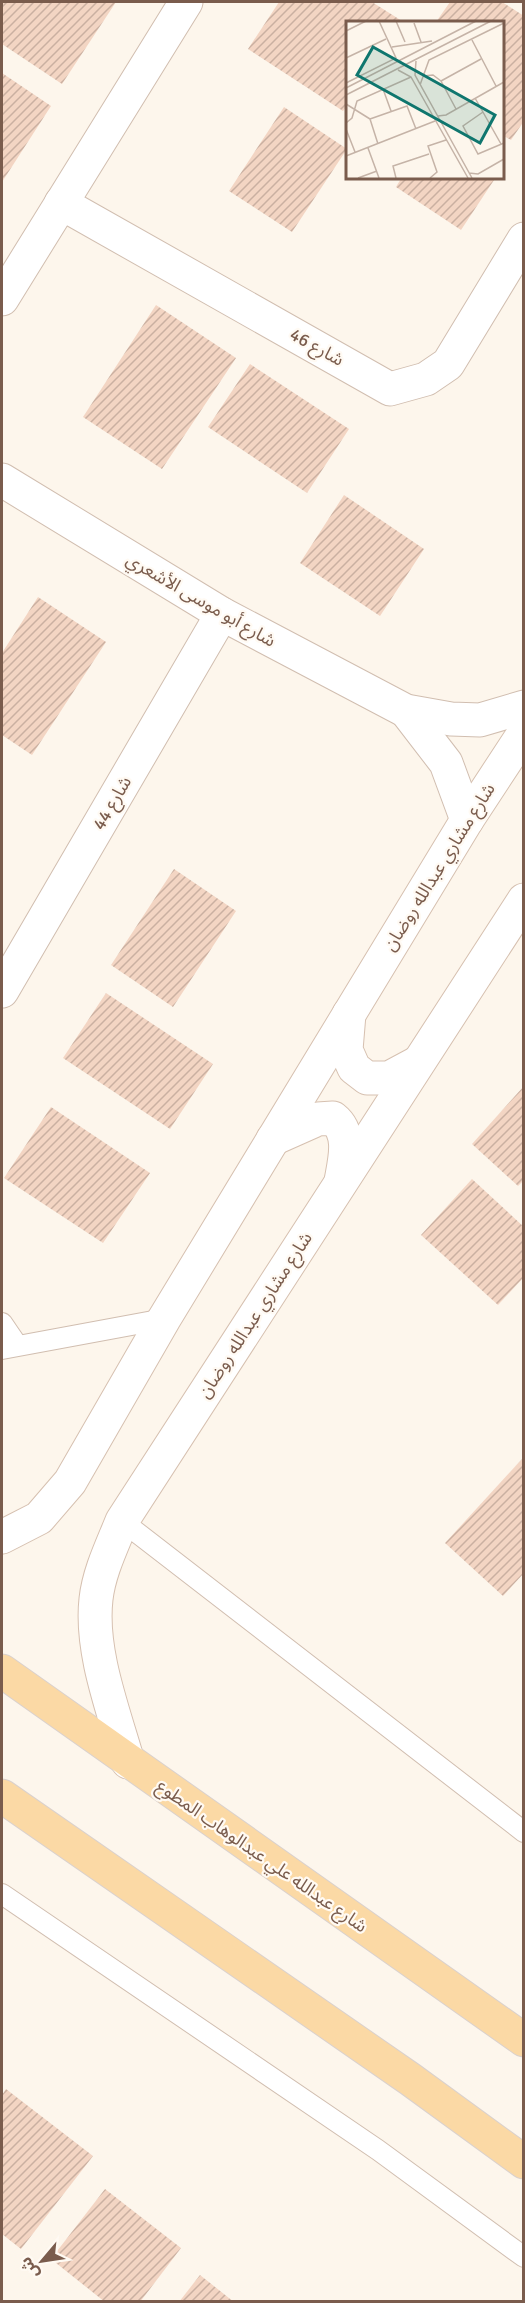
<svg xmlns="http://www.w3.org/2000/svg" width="525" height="2303" font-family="Signika,'Noto Sans Arabic',sans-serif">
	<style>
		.building { fill: url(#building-hatch) }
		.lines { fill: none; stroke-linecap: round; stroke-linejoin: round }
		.lane-casing { stroke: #d1beb0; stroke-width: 22 }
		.street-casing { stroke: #d1beb0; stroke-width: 35 }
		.secondary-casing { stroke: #d6c0b0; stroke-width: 35 }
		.primary-casing { stroke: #dad1cd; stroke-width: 35 }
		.lane { stroke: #fff; stroke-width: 20 }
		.street { stroke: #fff; stroke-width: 33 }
		.secondary { stroke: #fff; stroke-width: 33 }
		.primary { stroke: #fbd9a5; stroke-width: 33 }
		.labels { text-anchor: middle; stroke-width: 4.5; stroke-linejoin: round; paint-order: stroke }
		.street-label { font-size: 18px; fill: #7a5c4d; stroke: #fffaf3 }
		.inset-road { fill: none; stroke: #c5b3a7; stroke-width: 1.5 }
		.view { fill: #0f766e; fill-opacity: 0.15; stroke: #0f766e; stroke-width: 3 }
		.inset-edge { fill: none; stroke: #7a5c4d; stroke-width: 3 }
	</style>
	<defs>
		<pattern id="building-hatch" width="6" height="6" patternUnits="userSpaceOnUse" patternTransform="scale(1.5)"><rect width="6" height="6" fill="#f3d5c3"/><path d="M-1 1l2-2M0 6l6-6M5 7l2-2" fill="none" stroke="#cab0a1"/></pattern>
	</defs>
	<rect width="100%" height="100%" fill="#fdf6ec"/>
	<!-- building -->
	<g class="building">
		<path d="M2,2H116L62,84L2,44Z"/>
		<path d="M279,2H372L402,21L348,22V104L343,111L248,49Z"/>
		<path d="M450,2H502L524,16V121L511,140L502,135V22H436Z"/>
		<path d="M2,73L51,106L2,182Z"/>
		<path d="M284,107L347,149L292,232L229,191Z"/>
		<path d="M402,177H496L461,230L396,187Z"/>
		<path d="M156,305L236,358L162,469L83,417Z"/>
		<path d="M250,364L349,429L307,493L208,427Z"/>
		<path d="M344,495L424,549L380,616L300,563Z"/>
		<path d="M38,597L106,642L32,755L2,735V653Z"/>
		<path d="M174,869L236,911L173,1007L111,965Z"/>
		<path d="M106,993L213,1064L170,1129L63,1058Z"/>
		<path d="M524,1086V1180L518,1186L472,1144Z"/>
		<path d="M51,1107L150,1173L103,1243L4,1178Z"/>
		<path d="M472,1179L524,1227V1277L498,1305L421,1235Z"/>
		<path d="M522,1459L524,1573L503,1596L445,1543Z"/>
		<path d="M6,2089L93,2156L21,2249L2,2234V2095Z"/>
		<path d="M105,2189L181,2248L140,2302H105L51,2259Z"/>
		<path d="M200,2275L234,2302H179Z"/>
	</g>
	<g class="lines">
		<!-- lane casing -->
		<g class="lane-casing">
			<g id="lane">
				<path d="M2,1323L17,1345"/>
				<path d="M2,1349L164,1319"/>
				<path d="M122,1521L524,1832"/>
				<path d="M2,1894L378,2150L524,2257"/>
			</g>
		</g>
		<!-- street casing -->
		<g class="street-casing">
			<g id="street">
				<path d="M61,203L390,389L426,379L448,364L524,239"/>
				<path d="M2,299L186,2"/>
				<path d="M2,480L222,614L406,711L451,719L480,720L524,707"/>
				<path d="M406,711L446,763L467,820"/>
				<path d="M2,991L222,614"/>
			</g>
		</g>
		<!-- secondary casing -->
		<g class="secondary-casing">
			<g id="secondary">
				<path d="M349,1014L346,1050L354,1068L367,1078H389L417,1063"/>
				<path d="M273,1139L318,1119L333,1118C352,1133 345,1159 341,1181"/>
				<path d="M2,1537L39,1518L70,1482L164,1319L467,820L524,733"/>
				<path d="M128,1762C114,1712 90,1652 96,1599C99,1572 112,1546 122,1521L524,900"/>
			</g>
		</g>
		<!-- primary casing -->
		<g class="primary-casing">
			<g id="primary">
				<path d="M2,1671L524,2040"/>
				<path d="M2,1796L410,2079L524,2162"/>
			</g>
		</g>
		<!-- lane -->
		<use href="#lane" class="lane"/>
		<!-- street -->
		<use href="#street" class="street"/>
		<!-- secondary -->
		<use href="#secondary" class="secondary"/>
		<!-- primary -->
		<use href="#primary" class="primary"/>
	</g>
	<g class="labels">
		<!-- street labels -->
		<g class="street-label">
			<text transform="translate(317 347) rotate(29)" y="6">شارع 46</text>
			<text transform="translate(201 600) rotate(30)" y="6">شارع أبو موسى الأشعري</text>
			<text transform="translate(112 803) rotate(-60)" y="6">شارع 44</text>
			<text transform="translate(439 867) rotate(-58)" y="6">شارع مشاري عبدالله روضان</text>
			<text transform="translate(255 1315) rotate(-57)" y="6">شارع مشاري عبدالله روضان</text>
			<text transform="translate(262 1856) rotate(35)" y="6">شارع عبدالله علي عبدالوهاب المطوع</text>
		</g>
	</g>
	<!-- overview -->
	<g transform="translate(346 21)">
		<rect width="158" height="158" fill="#fdf6ec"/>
		<path class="inset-road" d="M50,0L59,21M68,2L75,21M0,10L20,0M126,19L150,65M46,26L86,20M0,37L40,18M70,40L69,54L126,157M52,49L65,56L122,157M77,55L87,54L95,60M95,60L135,38M95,60L110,88M0,62L50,37L33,0M74,64L83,39L158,2M0,67L130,0M37,68L45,90M0,74L145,0M129,77L155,123M0,83L24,98M137,91L117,105L132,133L158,122M92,95L100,94L158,61M24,98L61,85L70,108M24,98L32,123M0,102L6,97L11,80L65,56M0,108L9,131M22,127L33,157M0,135L89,100M123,152L132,153L158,138M12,157L31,150M50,157L47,145L83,133M84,157L91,151L82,125L100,119"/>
		<path class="view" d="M27,26L149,94L134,122L11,54Z"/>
		<rect width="158" height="158" class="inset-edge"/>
	</g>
	<!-- border -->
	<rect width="525" height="2303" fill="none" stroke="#7a5c4d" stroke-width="6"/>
	<!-- north arrow -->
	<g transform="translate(42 2261) rotate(241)" stroke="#fffaf3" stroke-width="4.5" paint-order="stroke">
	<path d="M0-4.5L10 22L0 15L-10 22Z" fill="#7a5c4d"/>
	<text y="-9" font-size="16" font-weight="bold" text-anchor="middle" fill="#7a5c4d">ش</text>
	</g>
</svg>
